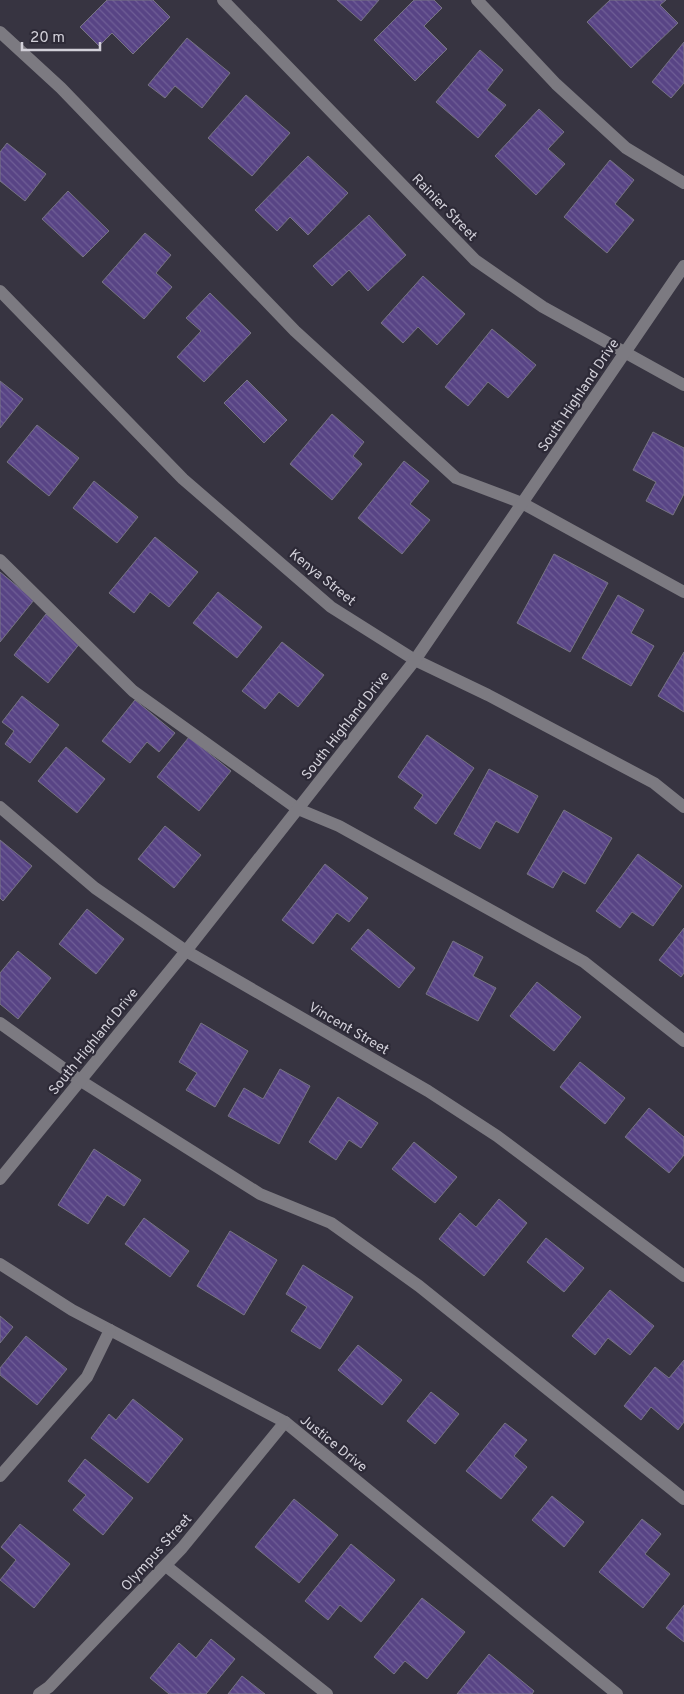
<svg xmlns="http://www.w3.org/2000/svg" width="684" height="1694" font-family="Overpass,sans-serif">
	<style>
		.building { fill: url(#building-back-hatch); stroke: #777483 }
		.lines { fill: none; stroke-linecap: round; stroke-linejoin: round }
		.minor { stroke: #7c7a81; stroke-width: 12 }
		.labels { text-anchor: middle; stroke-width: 4.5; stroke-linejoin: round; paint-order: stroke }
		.street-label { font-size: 14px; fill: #d2d0d9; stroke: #2d2a37 }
	</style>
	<defs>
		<pattern id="building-back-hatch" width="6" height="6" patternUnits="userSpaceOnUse" patternTransform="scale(1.25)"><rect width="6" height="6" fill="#584485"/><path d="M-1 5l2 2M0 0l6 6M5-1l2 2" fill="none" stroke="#6f5e96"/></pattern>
	</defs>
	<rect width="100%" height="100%" fill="#373441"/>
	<!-- building -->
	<g class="building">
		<path d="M107,0H153L170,17L133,54L112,33L99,46L80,27Z"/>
		<path d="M337,0H379L361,21Z"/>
		<path d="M414,0H434L442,8L424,26L447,49L415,81L374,40Z"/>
		<path d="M610,0H666L660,5L678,23L631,68L587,22Z"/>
		<path d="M187,38L230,73L202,108L175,86L165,98L148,85Z"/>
		<path d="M684,42V83L671,98L652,82Z"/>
		<path d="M480,50L503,70L487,90L506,105L478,138L436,102Z"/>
		<path d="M246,95L290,133L252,176L208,138Z"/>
		<path d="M539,109L564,132L548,149L565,164L536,195L495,156Z"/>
		<path d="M7,143L46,174L25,201L0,181V152Z"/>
		<path d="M308,156L348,193L308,235L290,217L277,231L255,210Z"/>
		<path d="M610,160L634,180L615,204L634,220L607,253L564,217Z"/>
		<path d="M68,191L109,231L83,257L42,219Z"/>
		<path d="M369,215L406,255L368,291L349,270L332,286L313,266Z"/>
		<path d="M145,233L171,255L156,273L172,287L144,319L102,282Z"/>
		<path d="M423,276L465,314L437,345L418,327L403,343L381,323Z"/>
		<path d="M210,293L251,333L204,382L177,357L201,331L186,318Z"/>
		<path d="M492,329L536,365L508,398L488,382L468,406L445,387Z"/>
		<path d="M247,380L287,420L264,443L224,403Z"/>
		<path d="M0,381L23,399L0,428Z"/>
		<path d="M332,414L364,442L353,456L362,464L332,500L290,464Z"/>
		<path d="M37,425L79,458L49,496L7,462Z"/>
		<path d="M653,432L684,448V494L673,515L646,501L656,482L633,470Z"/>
		<path d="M404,461L429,481L410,504L430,520L402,554L358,518Z"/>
		<path d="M94,481L138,517L117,543L73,508Z"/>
		<path d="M155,537L198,572L169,607L150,592L134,613L109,593Z"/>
		<path d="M554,554L608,583L570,652L517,623Z"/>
		<path d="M0,572L34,600L0,642Z"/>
		<path d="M218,592L262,627L237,658L193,623Z"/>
		<path d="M618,595L644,610L631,633L654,646L631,686L582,658Z"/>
		<path d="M46,614L81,642L48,683L14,655Z"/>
		<path d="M282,642L324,675L298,707L279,692L265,709L242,691Z"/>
		<path d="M684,652V712L658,696Z"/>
		<path d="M22,696L59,725L30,763L5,744L14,731L2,722Z"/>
		<path d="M135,700L175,733L159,752L147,742L130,763L102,741Z"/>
		<path d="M427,735L474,768L436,824L414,808L423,795L398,777Z"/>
		<path d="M189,737L231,771L199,811L157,777Z"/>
		<path d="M66,747L105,779L77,813L38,781Z"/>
		<path d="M489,769L538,796L518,833L496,821L480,849L454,834Z"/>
		<path d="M564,810L612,838L585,884L563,871L553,888L527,874Z"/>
		<path d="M165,826L201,855L174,888L138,859Z"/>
		<path d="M0,840L32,866L3,901L0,898Z"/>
		<path d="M638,854L682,886L653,926L632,912L620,928L596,911Z"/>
		<path d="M325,864L368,898L349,922L337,913L313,944L282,920Z"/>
		<path d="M87,909L124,939L96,974L59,944Z"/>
		<path d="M684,928V973L681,977L659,960Z"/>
		<path d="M368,929L415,968L399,988L351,949Z"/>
		<path d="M453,941L483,957L473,976L496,988L478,1021L426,994Z"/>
		<path d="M18,951L51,978L18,1019L0,1004V973Z"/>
		<path d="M537,982L581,1017L554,1051L510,1016Z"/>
		<path d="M201,1023L248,1051L215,1107L186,1090L197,1073L179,1062Z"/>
		<path d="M580,1062L625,1098L605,1124L560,1087Z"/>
		<path d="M280,1069L310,1086L279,1144L228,1116L244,1088L263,1099Z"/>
		<path d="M338,1097L378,1123L361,1148L349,1140L336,1160L309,1142Z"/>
		<path d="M649,1108L684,1137V1155L669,1173L625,1137Z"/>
		<path d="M414,1142L457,1177L435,1203L392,1169Z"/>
		<path d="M94,1149L141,1180L124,1206L107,1195L88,1224L58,1205Z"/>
		<path d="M499,1199L527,1223L484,1276L439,1239L460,1213L476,1227Z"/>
		<path d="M144,1218L189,1251L170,1277L125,1244Z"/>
		<path d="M230,1231L277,1260L244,1315L197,1286Z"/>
		<path d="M546,1238L584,1268L564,1292L527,1262Z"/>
		<path d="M303,1265L353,1297L320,1349L291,1331L307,1307L286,1294Z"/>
		<path d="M610,1290L654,1326L630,1355L608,1338L595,1355L572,1336Z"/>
		<path d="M0,1316L13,1327L0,1343Z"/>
		<path d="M26,1336L67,1369L37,1405L0,1375V1368Z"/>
		<path d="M358,1345L402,1380L382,1405L338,1370Z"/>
		<path d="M684,1360V1422L678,1430L651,1407L641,1420L624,1406L655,1367L669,1378Z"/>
		<path d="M431,1392L459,1414L435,1444L407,1421Z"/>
		<path d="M133,1399L183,1439L148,1483L91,1438L109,1414L116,1420Z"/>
		<path d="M505,1423L527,1440L514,1456L527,1467L501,1499L466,1471Z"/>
		<path d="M85,1459L133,1498L103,1535L73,1510L86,1495L68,1481Z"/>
		<path d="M552,1496L584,1522L564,1547L532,1520Z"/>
		<path d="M294,1499L338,1535L299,1583L255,1547Z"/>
		<path d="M642,1519L661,1534L645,1554L670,1574L643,1608L599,1572Z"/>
		<path d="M20,1524L70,1564L34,1608L0,1580L16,1560L1,1547Z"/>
		<path d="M351,1544L395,1580L361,1622L340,1605L328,1620L305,1601Z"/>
		<path d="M422,1598L465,1632L427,1679L405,1661L394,1674L374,1657Z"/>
		<path d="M684,1605V1642L666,1628Z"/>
		<path d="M211,1639L235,1659L206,1694H169L150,1678L179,1643L196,1658Z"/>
		<path d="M489,1654L534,1691L532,1694H457Z"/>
		<path d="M242,1676L265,1694H228Z"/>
	</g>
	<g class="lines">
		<!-- minor -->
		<g class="minor">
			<path d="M223,0L475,260L543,307L684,385"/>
			<path d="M477,0L556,84L626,148L684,183"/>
			<path d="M0,32L61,88L295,331L456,478L522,503L684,592"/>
			<path d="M0,291L183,479L331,607L415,660L488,695L654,783L684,807"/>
			<path d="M0,560L133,691L298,809L339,826L584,962L684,1041"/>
			<path d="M0,807L95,888L186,951L428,1091L497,1136L684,1276"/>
			<path d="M0,1023L81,1081L260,1194L331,1223L419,1286L684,1499"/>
			<path d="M0,1179L186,951L415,660L684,266"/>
			<path d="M0,1264L72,1310L285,1422L617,1694"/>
			<path d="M0,1476L87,1377L110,1330"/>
			<path d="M166,1566L327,1694"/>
			<path d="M39,1694L49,1687L182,1548L285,1422"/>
		</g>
	</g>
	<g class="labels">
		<!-- street labels -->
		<g class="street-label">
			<text transform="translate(445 207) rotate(46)" y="5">Rainier Street</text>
			<text transform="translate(578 395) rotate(-56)" y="5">South Highland Drive</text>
			<text transform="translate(323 577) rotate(39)" y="5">Kenya Street</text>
			<text transform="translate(345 725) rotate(-52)" y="5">South Highland Drive</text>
			<text transform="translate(349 1028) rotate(30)" y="5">Vincent Street</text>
			<text transform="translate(93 1041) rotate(-51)" y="5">South Highland Drive</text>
			<text transform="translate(334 1443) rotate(39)" y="5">Justice Drive</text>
			<text transform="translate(156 1552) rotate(-48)" y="5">Olympus Street</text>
		</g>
	</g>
	<!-- scale -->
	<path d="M22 42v8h78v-8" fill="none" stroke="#d2d0d9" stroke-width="2.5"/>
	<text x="30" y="42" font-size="15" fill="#d2d0d9" stroke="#2d2a37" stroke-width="4" paint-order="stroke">20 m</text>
</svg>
